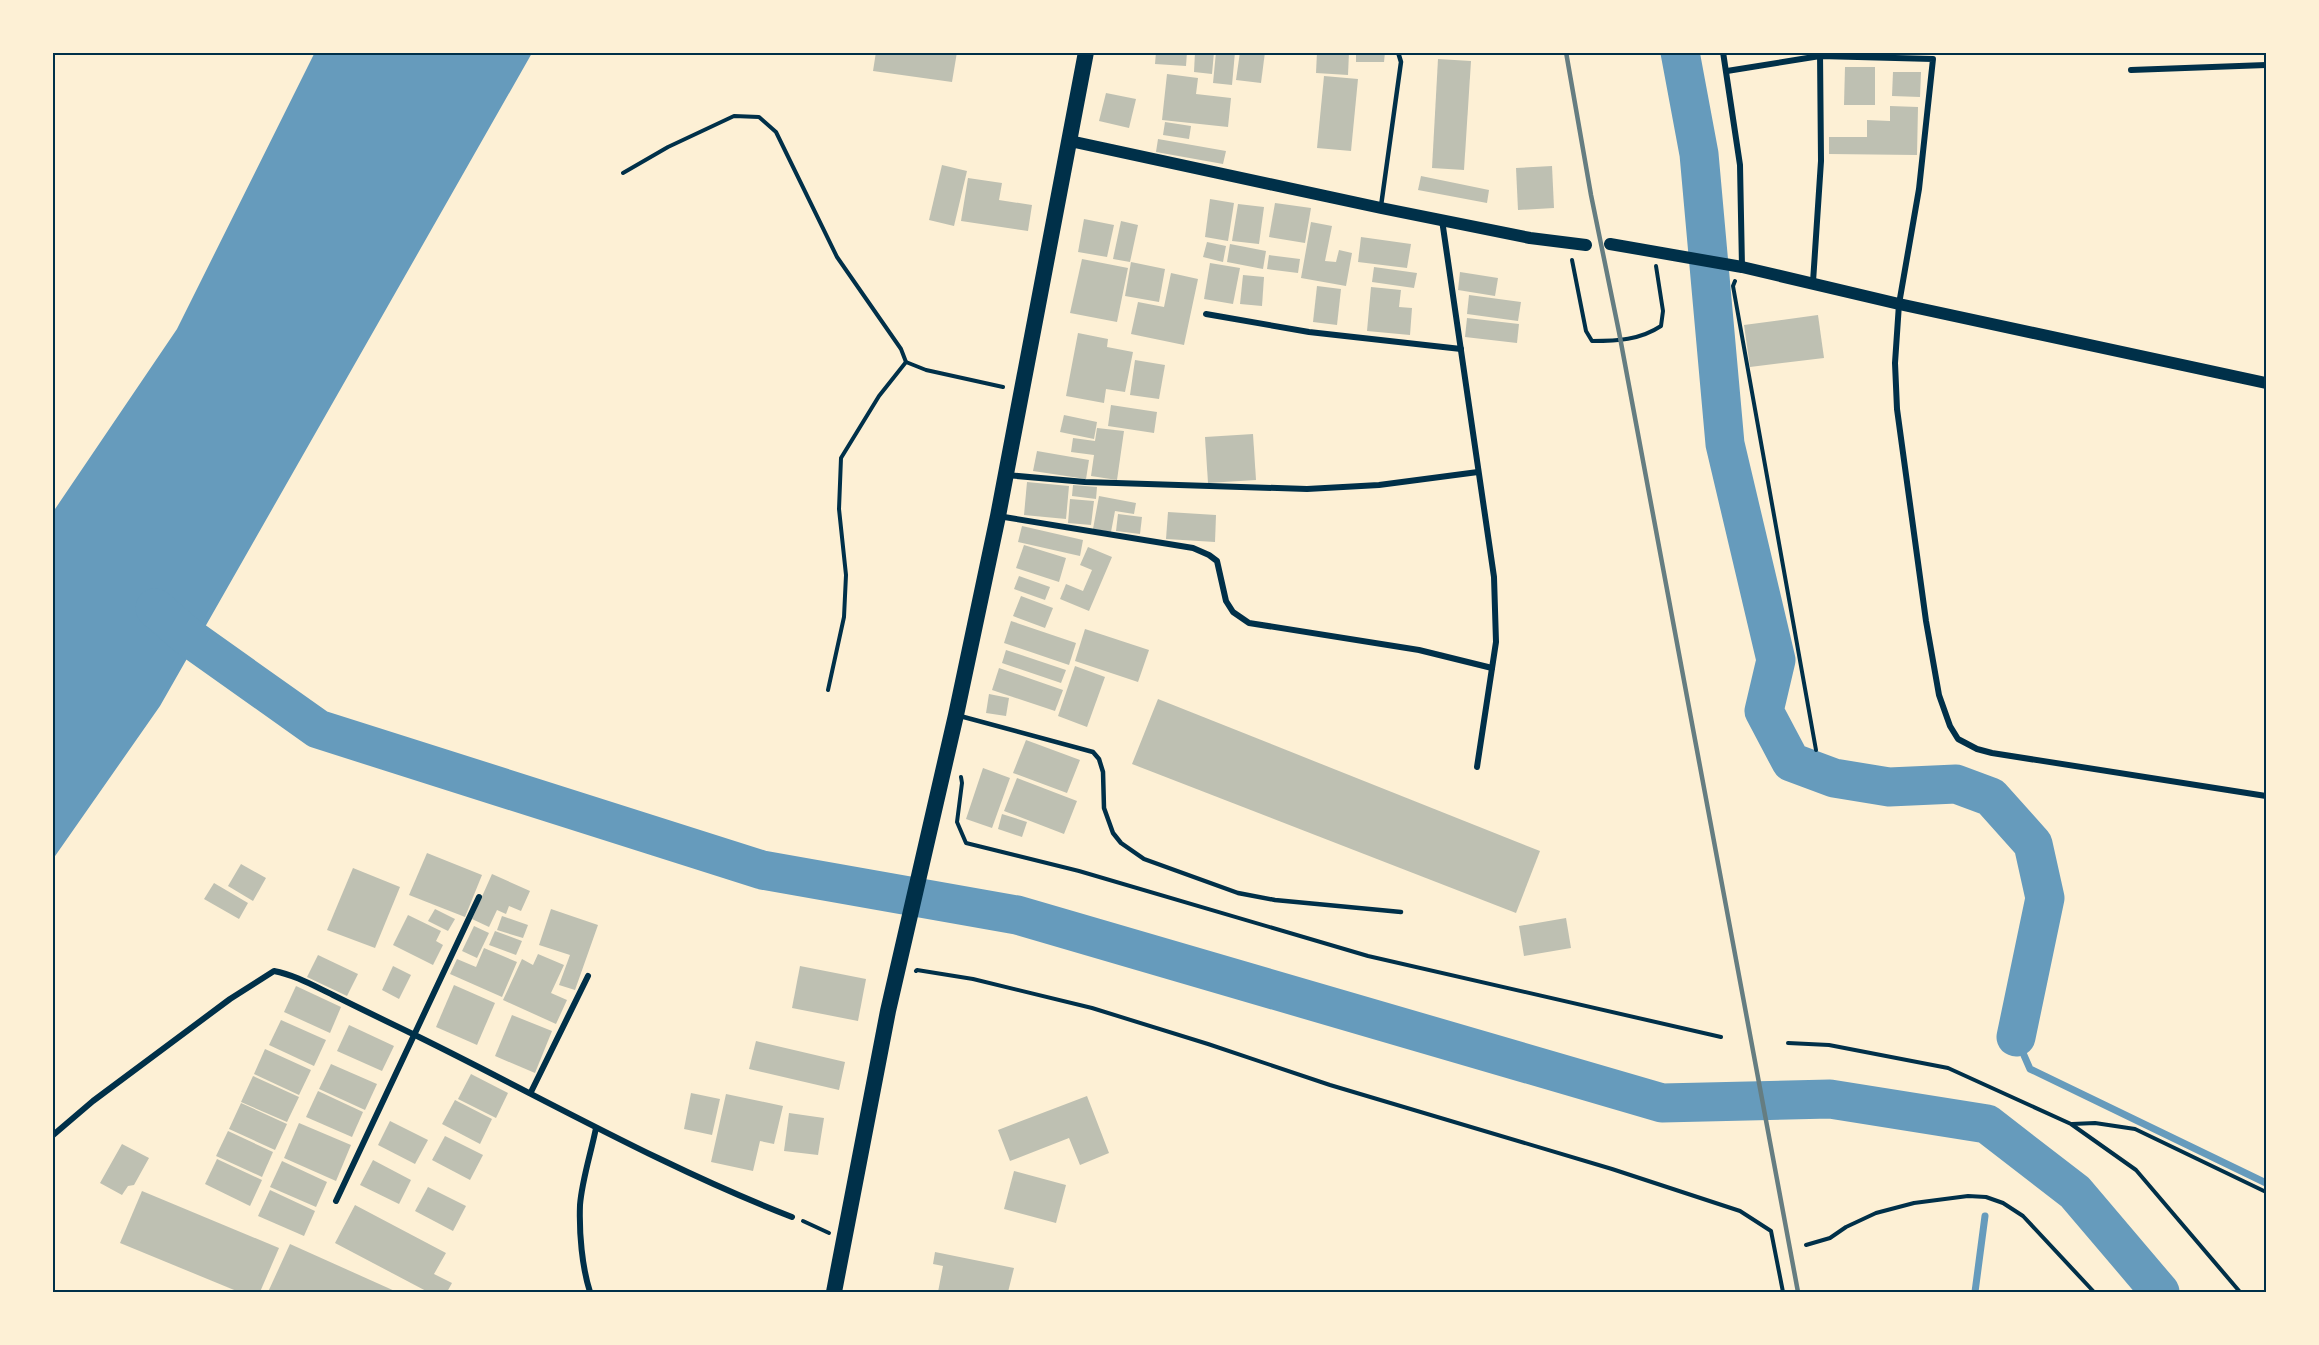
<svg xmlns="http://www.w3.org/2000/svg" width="2319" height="1345" font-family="'Roboto Serif',serif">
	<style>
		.water { fill: #669bbc }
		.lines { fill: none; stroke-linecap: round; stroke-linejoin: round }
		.stream { stroke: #669bbc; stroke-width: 7 }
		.river { stroke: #669bbc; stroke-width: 39 }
		.building { fill: #bec0b2 }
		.path { stroke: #003049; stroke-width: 4 }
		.service { stroke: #003049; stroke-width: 4.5 }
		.minor { stroke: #003049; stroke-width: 6 }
		.secondary { stroke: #003049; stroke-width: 12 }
		.trunk { stroke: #003049; stroke-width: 16 }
		.rail { stroke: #657d81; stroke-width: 4.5 }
		.neatline { fill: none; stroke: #003049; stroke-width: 2 }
	</style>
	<rect width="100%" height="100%" fill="#fdf0d5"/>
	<!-- water -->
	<path class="water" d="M315,52L532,53L160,706L53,859V512L177,329Z"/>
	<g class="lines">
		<!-- stream -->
		<g class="stream">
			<path d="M2016,1037L2030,1069L2266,1183"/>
			<path d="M1975,1292L1985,1216"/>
		</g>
		<!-- river -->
		<g class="river">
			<path d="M1680,52L1699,154L1725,444L1776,660L1764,711L1791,762L1834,778L1889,787L1956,784L1991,797L2033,844L2045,898L2016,1037"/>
			<path d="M155,608L187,636L318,729L762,870L1017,915L1662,1103L1830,1099L1987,1124L2075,1192L2160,1292"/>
		</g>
	</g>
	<!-- building -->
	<g class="building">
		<path d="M876,52H957L952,82L873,71Z"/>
		<path d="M1156,52H1187L1186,66L1155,64Z"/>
		<path d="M1195,52H1214L1212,74L1194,72Z"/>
		<path d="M1216,52H1235L1232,85L1213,83Z"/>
		<path d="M1240,52H1265L1261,83L1236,80Z"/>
		<path d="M1317,52H1349L1348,75L1316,73Z"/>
		<path d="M1356,52H1385L1384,62H1356Z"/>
		<path d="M1438,59L1471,61L1464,170L1432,168Z"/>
		<path d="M1845,67H1875V105H1844Z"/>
		<path d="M1893,72H1921L1920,97L1892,96Z"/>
		<path d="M1167,74L1198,78L1196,94L1231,98L1228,127L1162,120Z"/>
		<path d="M1324,76L1358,79L1351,151L1317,148Z"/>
		<path d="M1106,93L1136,99L1129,128L1099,121Z"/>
		<path d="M1890,106L1918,107L1917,155L1829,154V137H1867V120L1890,121Z"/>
		<path d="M1165,122L1191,126L1189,139L1163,135Z"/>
		<path d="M1158,139L1226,151L1223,164L1156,152Z"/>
		<path d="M942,165L967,171L954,226L929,220Z"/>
		<path d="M1552,166L1554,208L1518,210L1516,168Z"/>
		<path d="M1421,176L1489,190L1487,203L1418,190Z"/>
		<path d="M968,178L1002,183L999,200L1032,205L1028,231L961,221Z"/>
		<path d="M1210,199L1234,203L1228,241L1205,237Z"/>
		<path d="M1275,203L1311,208L1305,243L1269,237Z"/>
		<path d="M1238,204L1264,207L1259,244L1232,241Z"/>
		<path d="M1084,219L1114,225L1107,257L1078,252Z"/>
		<path d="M1121,221L1138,225L1130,262L1113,259Z"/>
		<path d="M1311,222L1332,226L1325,261L1336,262L1339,250L1352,253L1346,286L1301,278Z"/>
		<path d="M1361,237L1411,244L1407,268L1358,262Z"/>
		<path d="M1207,242L1226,246L1223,262L1203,257Z"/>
		<path d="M1230,244L1266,251L1263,269L1227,262Z"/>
		<path d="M1269,255L1300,259L1298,273L1267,269Z"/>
		<path d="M1082,259L1128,268L1117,322L1070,313Z"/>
		<path d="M1131,262L1165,269L1159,302L1125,296Z"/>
		<path d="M1210,263L1240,268L1233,304L1204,299Z"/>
		<path d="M1374,267L1417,273L1414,288L1372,282Z"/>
		<path d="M1460,272L1498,278L1495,296L1458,290Z"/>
		<path d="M1171,273L1198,279L1184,345L1131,334L1138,302L1164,307Z"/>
		<path d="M1243,275L1264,277L1262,306L1240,304Z"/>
		<path d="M1317,286L1341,289L1337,325L1313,322Z"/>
		<path d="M1371,287L1401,290L1399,307L1412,308L1410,335L1367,331Z"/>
		<path d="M1469,295L1521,302L1518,321L1467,314Z"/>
		<path d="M1818,315L1824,358L1750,367L1744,325Z"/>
		<path d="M1467,318L1519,324L1517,343L1465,337Z"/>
		<path d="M1078,333L1108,339L1107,347L1133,352L1125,392L1106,389L1104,403L1066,396Z"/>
		<path d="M1135,360L1165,365L1159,399L1130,395Z"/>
		<path d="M1111,405L1157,412L1154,433L1108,426Z"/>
		<path d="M1064,415L1097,422L1094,439L1060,432Z"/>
		<path d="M1097,428L1124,431L1117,480L1091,476L1094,455L1071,452L1073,438L1095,441Z"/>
		<path d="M1253,434L1256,480L1208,483L1205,437Z"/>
		<path d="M1037,451L1089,460L1086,479L1033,471Z"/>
		<path d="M1027,482L1069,486L1066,519L1024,515Z"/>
		<path d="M1073,485L1097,487L1096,499L1072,496Z"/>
		<path d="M1099,496L1136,503L1134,514L1115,511L1111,532L1093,529Z"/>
		<path d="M1070,499L1094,501L1091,525L1068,523Z"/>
		<path d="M1168,512L1216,515L1215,542L1166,539Z"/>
		<path d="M1118,514L1142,517L1140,534L1116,531Z"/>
		<path d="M1022,526L1083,540L1080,556L1018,542Z"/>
		<path d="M1024,545L1066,558L1059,582L1016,568Z"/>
		<path d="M1088,547L1112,557L1089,611L1060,599L1066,584L1083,591L1092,570L1080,565Z"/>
		<path d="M1019,576L1050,587L1045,600L1014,589Z"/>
		<path d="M1021,596L1053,608L1045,628L1013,616Z"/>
		<path d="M1011,621L1076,643L1069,665L1004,643Z"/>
		<path d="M1085,629L1149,650L1138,682L1075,661Z"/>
		<path d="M1006,650L1066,670L1061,683L1002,663Z"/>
		<path d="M1075,666L1105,677L1087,727L1058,716Z"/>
		<path d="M999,668L1063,690L1055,711L992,690Z"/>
		<path d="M989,694L1009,698L1006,716L986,713Z"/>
		<path d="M1158,699L1540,851L1516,913L1132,764Z"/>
		<path d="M1026,740L1080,760L1067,793L1013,773Z"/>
		<path d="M983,768L1010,778L992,828L966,819Z"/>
		<path d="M1017,778L1077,801L1064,834L1004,811Z"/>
		<path d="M1002,814L1027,822L1022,837L998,829Z"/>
		<path d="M427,853L482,875L465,917L409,895Z"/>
		<path d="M241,864L266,878L253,901L228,886Z"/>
		<path d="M353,868L400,887L375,948L327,930Z"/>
		<path d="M492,874L530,891L521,911L509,906L506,914L497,910L489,927L472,919Z"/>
		<path d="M214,883L248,903L239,919L204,899Z"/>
		<path d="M435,909L455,919L448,931L428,921Z"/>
		<path d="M551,909L598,925L575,990L559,985L570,955L539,945Z"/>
		<path d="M408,915L441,931L436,941L443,945L433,965L393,945Z"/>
		<path d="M502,916L528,925L523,938L497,930Z"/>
		<path d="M1566,918L1571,948L1524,956L1519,926Z"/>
		<path d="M474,926L489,933L477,958L462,951Z"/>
		<path d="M495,931L522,941L516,955L489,945Z"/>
		<path d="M484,948L517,962L502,997L450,974L457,959L476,967Z"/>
		<path d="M538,954L564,965L551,993L567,1000L556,1024L503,1000L522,959L533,965Z"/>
		<path d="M318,955L358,974L347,996L307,977Z"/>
		<path d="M393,966L411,975L399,999L382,990Z"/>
		<path d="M800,966L866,979L858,1021L792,1008Z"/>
		<path d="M454,985L495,1003L477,1045L436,1027Z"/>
		<path d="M296,986L341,1007L330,1033L284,1012Z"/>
		<path d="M512,1015L552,1031L535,1073L495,1056Z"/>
		<path d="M281,1020L326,1040L314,1066L269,1045Z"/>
		<path d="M349,1025L394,1046L382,1071L337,1051Z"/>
		<path d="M756,1041L845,1062L839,1090L749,1069Z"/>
		<path d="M265,1049L311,1070L299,1095L254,1074Z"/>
		<path d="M331,1064L377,1084L365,1110L319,1089Z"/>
		<path d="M471,1074L508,1093L496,1118L458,1099Z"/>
		<path d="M253,1076L299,1097L287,1122L241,1102Z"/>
		<path d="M318,1091L363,1112L352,1137L306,1117Z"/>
		<path d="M691,1093L720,1099L712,1135L684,1129Z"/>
		<path d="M726,1094L783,1106L774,1144L760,1141L753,1171L711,1162Z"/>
		<path d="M1087,1096L1109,1153L1080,1165L1069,1138L1010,1161L998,1130Z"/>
		<path d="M455,1100L492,1119L480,1144L442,1124Z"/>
		<path d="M241,1103L287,1124L275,1150L229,1129Z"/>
		<path d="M789,1113L824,1118L818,1155L784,1151Z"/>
		<path d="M390,1121L428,1140L415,1164L378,1145Z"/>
		<path d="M299,1123L351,1145L336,1181L284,1158Z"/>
		<path d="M228,1131L273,1152L262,1177L216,1156Z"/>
		<path d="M445,1136L483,1155L470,1180L432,1160Z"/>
		<path d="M122,1144L149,1158L134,1185L128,1186L122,1195L100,1183Z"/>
		<path d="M217,1159L262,1180L250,1206L205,1184Z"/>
		<path d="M373,1160L411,1180L399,1204L360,1185Z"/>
		<path d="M282,1161L327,1182L316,1207L270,1187Z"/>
		<path d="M1014,1171L1066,1185L1056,1223L1004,1209Z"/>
		<path d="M428,1187L466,1206L453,1231L415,1211Z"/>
		<path d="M270,1190L315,1211L304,1236L258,1216Z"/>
		<path d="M142,1191L279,1248L260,1292H239L120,1243Z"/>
		<path d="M355,1205L446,1253L434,1274L452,1283L447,1292H428L335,1243Z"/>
		<path d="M290,1244L397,1292H268Z"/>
		<path d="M935,1252L1014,1268L1008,1292H938L943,1266L933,1264Z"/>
	</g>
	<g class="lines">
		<!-- path -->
		<g class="path">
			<path d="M623,173L668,147L734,116L759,117L776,132L837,257L901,349L906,362L926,370L1003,387"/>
			<path d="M1572,260L1586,331L1592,341C1617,341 1640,340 1661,326L1663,311L1656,266"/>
			<path d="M1735,281L1733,286L1816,750"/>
			<path d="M828,690L844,617L846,575L839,509L841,458L879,396L906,362"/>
			<path d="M961,777L962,783L957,822L966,843L1079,871L1368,956L1721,1037"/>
			<path d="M916,971L917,970L973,979L1092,1008L1208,1044L1330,1085L1612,1169L1740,1211L1771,1231L1783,1292"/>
			<path d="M1788,1043L1829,1045L1948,1068L2071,1124L2136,1170L2240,1292"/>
			<path d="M2072,1124L2095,1123L2135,1129L2266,1192"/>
			<path d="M803,1221L829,1233"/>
			<path d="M1806,1245L1830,1238L1846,1227L1876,1213L1914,1203L1968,1196L1986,1197L2003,1203L2023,1216L2094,1292"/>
		</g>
		<!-- service -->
		<g class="service">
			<path d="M1381,206L1401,62L1398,52"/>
			<path d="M960,716L1093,752L1099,759L1103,772L1104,808L1113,833L1121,843L1144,859L1238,893L1275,900L1401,912"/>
		</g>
		<!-- minor -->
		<g class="minor">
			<path d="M1723,52L1740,165L1742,267"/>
			<path d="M2131,70L2266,65"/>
			<path d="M1727,71L1820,56L1933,59L1919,189L1899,304L1895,363L1897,409L1926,621L1939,695L1950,726L1958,739L1977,749L1992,753L2266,796"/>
			<path d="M1442,220L1494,577L1496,642L1477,767"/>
			<path d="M1813,282L1821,161L1820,52"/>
			<path d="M1206,314L1309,332L1461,349"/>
			<path d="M1006,475L1085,482L1307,489L1379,485L1478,472"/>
			<path d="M998,516L1193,548L1209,555L1217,561L1226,601L1233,612L1249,623L1419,650L1492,668"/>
			<path d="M531,1092L588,976"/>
			<path d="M52,1136L93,1101L230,999L274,971C295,975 314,986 333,995C361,1009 390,1023 419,1037C543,1098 663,1167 792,1217"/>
			<path d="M336,1201L479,897"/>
			<path d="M590,1292C582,1267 579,1233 580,1205C582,1180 591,1153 596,1128"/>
		</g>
		<!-- secondary -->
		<g class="secondary">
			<path d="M1070,141L1381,208L1530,238L1586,245"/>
			<path d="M1610,244L1742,267L1899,304L2266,383"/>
		</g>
		<!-- trunk -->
		<path class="trunk" d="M834,1292L888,1011L956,715L998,516L1086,52"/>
		<!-- rail -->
		<path class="rail" d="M1566,52L1591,195L1619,332L1798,1292"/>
	</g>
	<!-- border -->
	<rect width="2319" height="1345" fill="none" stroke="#fdf0d5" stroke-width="108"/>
	<rect x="54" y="54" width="2211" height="1237" class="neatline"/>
</svg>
